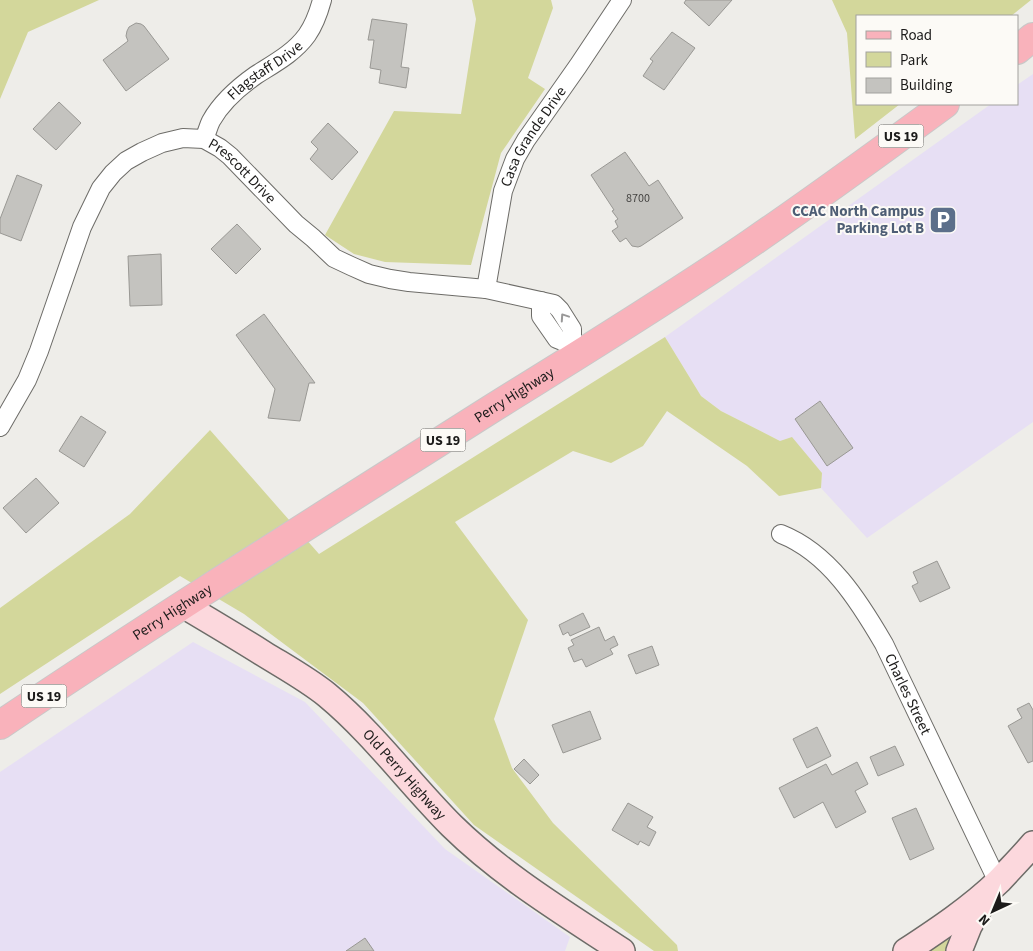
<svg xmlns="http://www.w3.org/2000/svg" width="1033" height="951" font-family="'Source Sans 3',sans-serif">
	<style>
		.education { fill: #e7dff4 }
		.green { fill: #d3d79b }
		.building { fill: #c4c3bf; stroke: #999894 }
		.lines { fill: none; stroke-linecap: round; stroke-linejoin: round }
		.street-casing { stroke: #6d6c68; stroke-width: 20 }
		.secondary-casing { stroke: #6d6c68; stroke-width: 28 }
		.primary-casing { stroke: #c9c8c8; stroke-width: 30 }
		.street { stroke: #fff; stroke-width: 18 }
		.secondary { stroke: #fcd8dd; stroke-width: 25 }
		.primary { stroke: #f9b2bb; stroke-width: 28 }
		.oneway { stroke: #999898 }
		.labels { text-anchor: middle; stroke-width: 4; stroke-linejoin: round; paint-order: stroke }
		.number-label { font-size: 12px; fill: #464543 }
		.shield { fill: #fcfaf6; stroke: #5f5e5c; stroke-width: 1 }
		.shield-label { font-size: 14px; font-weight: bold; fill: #1c1b1a }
		.street-label { font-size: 15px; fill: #1c1b1a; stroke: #fcfaf6 }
		.service-label { font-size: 15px; font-weight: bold; fill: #4e5e75; stroke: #fcfaf6; text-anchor: end }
	</style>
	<rect width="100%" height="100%" fill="#eeede9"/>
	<!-- education -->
	<g class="education">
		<path d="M1033,74V422L867,538L821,488L822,473L780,441L721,411L701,396L665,337L991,104H1017V85Z"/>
		<path d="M193,642L305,702L445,849L570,937L565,951H0V772Z"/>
	</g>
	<!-- green -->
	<g class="green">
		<path d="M0,0H99L28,32L0,99Z"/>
		<path d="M472,0H551L553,8L528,78L545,89L501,153L471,265L385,262L354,254L325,235L394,111L461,114L476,19Z"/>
		<path d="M832,0H1031L1011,16H857V104H900L855,139L847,33Z"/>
		<path d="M665,337L701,396L721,411L780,441L792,437L822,473L821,488L779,496L747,466L667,411L643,446L611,463L573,451L455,522L528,620L494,719L512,768L553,823L677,945L678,951H654L474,825L363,703L244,614L180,576L0,694V608L130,514L210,430L319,554Z"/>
		<path d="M946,938L950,942L948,951H928Z"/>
	</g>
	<!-- building -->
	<g class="building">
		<path d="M686,0H732L709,26L684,3Z"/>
		<path d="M372,19L407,24L401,67L409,68L406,88L379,83L381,70L370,68L374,40H368Z"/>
		<path d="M136,23L141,24L144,26L169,59L126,91L103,60L128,41L126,36L127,31L129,27Z"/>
		<path d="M672,32L695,48L664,90L643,76L653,61L650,59Z"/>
		<path d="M59,102L81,123L56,150L33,129Z"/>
		<path d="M328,123L358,152L332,180L310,159L318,149L311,142Z"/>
		<path d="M625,152L649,186L658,180L683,218L641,246L638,247L632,246L626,238L620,242L612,231L618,227L615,221L618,219L612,211L614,210L591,175Z"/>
		<path d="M17,175L42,185L21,241L0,233V219Z"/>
		<path d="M237,224L261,249L236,274L211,249Z"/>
		<path d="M161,254L162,305L130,306L128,256Z"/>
		<path d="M264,314L315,383H309L300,421L268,418L275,389L236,335Z"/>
		<path d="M820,401L853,448L827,466L795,419Z"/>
		<path d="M81,416L106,432L84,467L59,451Z"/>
		<path d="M36,478L59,503L26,533L3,508Z"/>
		<path d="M937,561L950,588L920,602L912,586L918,583L913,572Z"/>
		<path d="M583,613L590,627L570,636L568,632L563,635L559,625Z"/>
		<path d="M599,627L605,641L614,636L618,645L610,649L613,654L586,667L582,659L574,662L568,648L574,645L571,640Z"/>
		<path d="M652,646L659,665L636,674L628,655Z"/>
		<path d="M1029,703L1033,710V761L1028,763L1008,726L1022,718L1017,709Z"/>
		<path d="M590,711L601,739L563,753L552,725Z"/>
		<path d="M817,727L831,756L807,768L793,739Z"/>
		<path d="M895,746L904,765L878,776L870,757Z"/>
		<path d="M524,759L539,775L530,784L514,769Z"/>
		<path d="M857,762L868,784L855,791L866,812L836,828L823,802L794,818L779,788L826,764L832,775Z"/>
		<path d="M628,803L653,817L647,827L656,832L649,846L640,841L638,845L612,830Z"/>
		<path d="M916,808L934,849L910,860L892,818Z"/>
		<path d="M365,938L374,951H346Z"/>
	</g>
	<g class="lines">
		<!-- street casing -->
		<g class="street-casing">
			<g id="street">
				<path id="s1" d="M204,139C207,133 208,127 211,121C221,103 239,87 256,75C275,63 294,53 307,35C314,25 319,11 322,0"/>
				<path id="s2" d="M486,289L503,191L515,159L526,140L578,66L622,0"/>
				<path d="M541,301V316L557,339L572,345L577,352"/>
				<path id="s3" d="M0,427L27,380L39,351L82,227L101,188L113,173L126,161L142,152L162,143L183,138L204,139L220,148L230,156L296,224L313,238L334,258L351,266L369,274L390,279L409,282L486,289L554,304L560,310L572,329V345"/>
				<path id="s4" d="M781,534C829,553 859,601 884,644L998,882"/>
			</g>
		</g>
		<!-- secondary casing -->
		<g class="secondary-casing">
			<g id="secondary">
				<path id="s5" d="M183,605C210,621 237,637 264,654C285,667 307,679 327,695C374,734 409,783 452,826C503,876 563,912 622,951"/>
				<path d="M906,951C938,930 971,908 999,881C1010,869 1022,857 1033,844"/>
				<path d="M959,951L969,926L984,900"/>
			</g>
		</g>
		<!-- primary casing -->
		<g class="primary-casing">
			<g id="primary">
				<path d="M1017,50L1033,37"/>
				<path id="s6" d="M0,725C161,617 324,515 488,411C576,356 665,302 751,243C817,198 881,151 945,104"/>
			</g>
		</g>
		<!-- street -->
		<use href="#street" class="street"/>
		<!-- secondary -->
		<use href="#secondary" class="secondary"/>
		<!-- primary -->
		<use href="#primary" class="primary"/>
	</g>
	<!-- one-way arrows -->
	<defs><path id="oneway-chevron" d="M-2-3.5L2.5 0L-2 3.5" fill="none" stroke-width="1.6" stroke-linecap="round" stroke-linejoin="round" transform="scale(1.25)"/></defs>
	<use class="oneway" href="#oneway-chevron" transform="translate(564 317) rotate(-124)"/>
	<!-- icons -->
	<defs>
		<g id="parking-square" transform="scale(1.4375)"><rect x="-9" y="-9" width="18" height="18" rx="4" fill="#5c6f8a" stroke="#fcfaf6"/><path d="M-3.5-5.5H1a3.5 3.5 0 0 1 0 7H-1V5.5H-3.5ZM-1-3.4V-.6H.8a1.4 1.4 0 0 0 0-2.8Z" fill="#fff"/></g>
	</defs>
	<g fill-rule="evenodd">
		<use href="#parking-square" x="943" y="220"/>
	</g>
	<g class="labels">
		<!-- number labels -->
		<g class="number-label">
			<text x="638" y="202">8700</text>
		</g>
		<!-- shield labels -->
		<g class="shield">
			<rect x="878.5" y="124.5" width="45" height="23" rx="4"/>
			<rect x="420.5" y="428.5" width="45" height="23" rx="4"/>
			<rect x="21.5" y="684.5" width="45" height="23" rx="4"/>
		</g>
		<g class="shield-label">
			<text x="901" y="141">US 19</text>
			<text x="443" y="445">US 19</text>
			<text x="44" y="701">US 19</text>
		</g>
		<!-- street labels -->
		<g class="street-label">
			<text dy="5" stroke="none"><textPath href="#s1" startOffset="94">Flagstaff Drive</textPath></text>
			<text dy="5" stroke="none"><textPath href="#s2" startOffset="162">Casa Grande Drive</textPath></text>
			<text dy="5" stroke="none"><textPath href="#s3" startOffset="430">Prescott Drive</textPath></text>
			<text dy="5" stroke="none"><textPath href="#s6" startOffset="611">Perry Highway</textPath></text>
			<text dy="5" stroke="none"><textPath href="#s6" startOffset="206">Perry Highway</textPath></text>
			<text dy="5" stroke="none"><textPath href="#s4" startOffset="209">Charles Street</textPath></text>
			<text dy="5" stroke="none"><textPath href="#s5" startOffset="281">Old Perry Highway</textPath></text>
		</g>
		<!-- service labels -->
		<g class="service-label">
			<text x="924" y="216">CCAC North Campus<tspan x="924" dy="17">Parking Lot B</tspan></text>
		</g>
	</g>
	<!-- legend -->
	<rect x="856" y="15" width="162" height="90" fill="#fcfaf6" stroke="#a2a19e"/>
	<rect x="866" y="31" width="25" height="8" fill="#f9b2bb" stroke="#a2a19e"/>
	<text x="900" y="40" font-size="15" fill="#1c1b1a">Road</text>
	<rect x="866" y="52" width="25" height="15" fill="#d3d79b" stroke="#a2a19e"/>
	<text x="900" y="65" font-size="15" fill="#1c1b1a">Park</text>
	<rect x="866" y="78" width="25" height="15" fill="#c4c3bf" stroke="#a2a19e"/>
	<text x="900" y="90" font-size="15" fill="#1c1b1a">Building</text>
	<!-- north arrow -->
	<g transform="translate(993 911) rotate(224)" stroke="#fcfaf6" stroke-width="4" paint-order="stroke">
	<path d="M0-4L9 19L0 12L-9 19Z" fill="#1c1b1a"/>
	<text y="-8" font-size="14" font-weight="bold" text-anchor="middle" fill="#1c1b1a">N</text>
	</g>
</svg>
